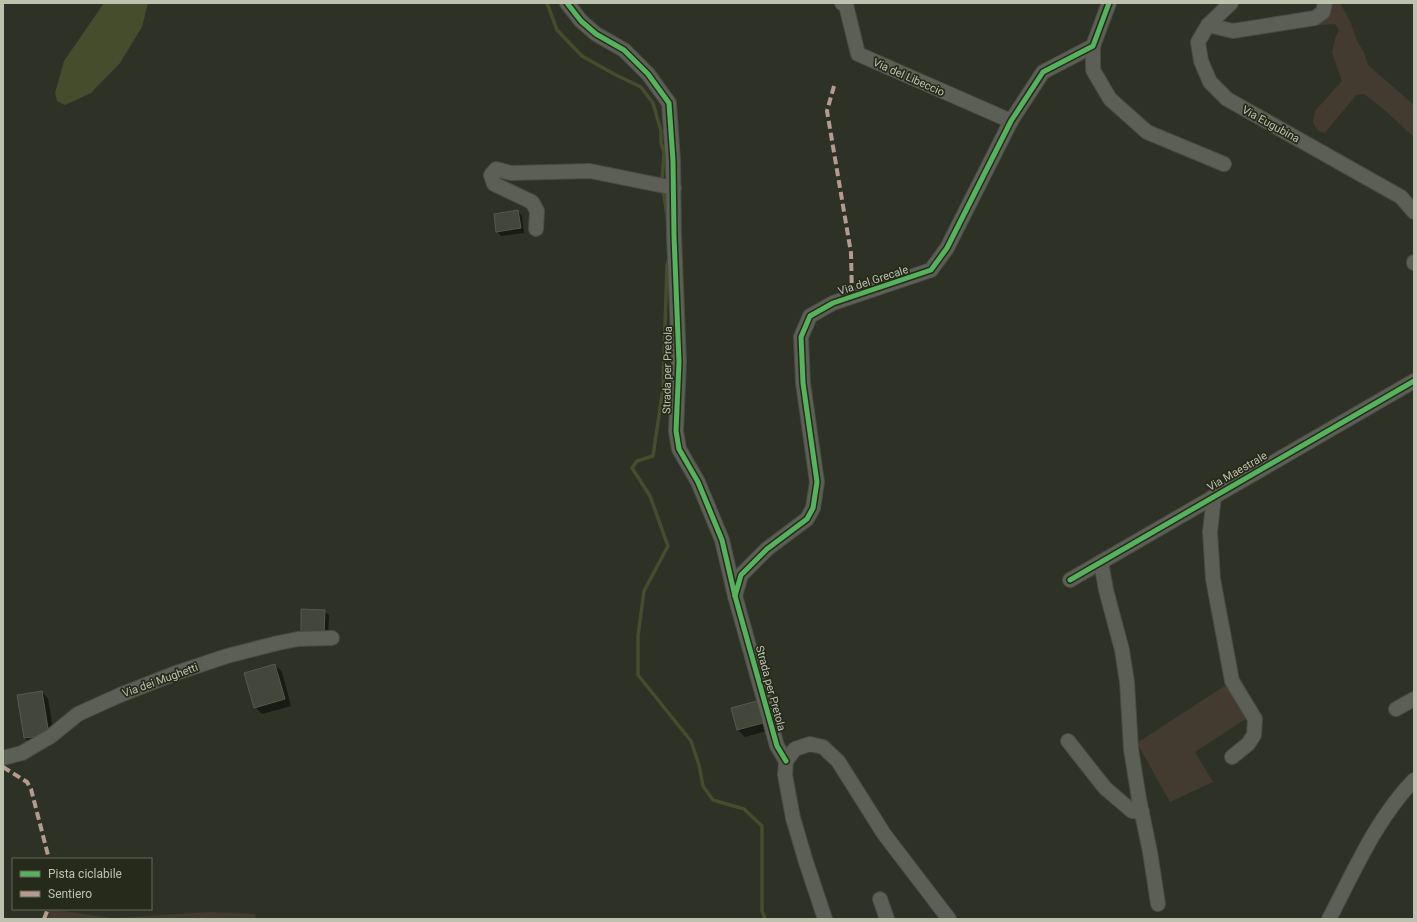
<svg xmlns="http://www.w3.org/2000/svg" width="1417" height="922" font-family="Roboto,sans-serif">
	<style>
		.green { fill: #433b30 }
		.water { fill: #454d2d }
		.shadow { fill: #0007 }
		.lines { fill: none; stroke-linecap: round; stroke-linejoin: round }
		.stream { stroke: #454d2d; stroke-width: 3.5 }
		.building { fill: #43463b; stroke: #55594d }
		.minor-casing { stroke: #494b44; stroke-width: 16 }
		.minor { stroke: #5c5f56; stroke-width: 14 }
		.quiet { stroke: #b69a8f; stroke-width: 4; stroke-dasharray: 8 4; stroke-linecap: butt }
		.cycleway-casing { stroke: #262a1a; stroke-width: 8 }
		.cycleway { stroke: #56b35d; stroke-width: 5 }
		.labels { text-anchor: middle; stroke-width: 3.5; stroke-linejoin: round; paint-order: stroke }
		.street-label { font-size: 11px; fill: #bdc2af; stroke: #262a1a }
	</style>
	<rect width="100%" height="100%" fill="#2e3126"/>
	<!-- green -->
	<g class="green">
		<path d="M1319,3H1340L1350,21L1358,43L1364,52L1368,65L1414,105V137L1381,107L1364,94L1356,95C1346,109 1334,120 1325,133L1318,131L1313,123L1315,111L1342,81L1332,53L1335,39L1339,30L1335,24L1319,25L1317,23Z"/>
		<path d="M1226,685L1247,718L1195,752L1213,782L1170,802L1137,743Z"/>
		<path d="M48,909L113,918L209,912L255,914L256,919H44Z"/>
	</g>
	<!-- water -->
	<path class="water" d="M104,3H148L142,27L120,63L91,93L65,105L57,101L55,93L64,61Z"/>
	<!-- shadow -->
	<g class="shadow">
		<path d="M518,211L522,216L524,233L501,236L497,231Z"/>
		<path d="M324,611L329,615L328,638H306Z"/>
		<path d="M275,665L282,672L291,706L262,714L255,707Z"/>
		<path d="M42,692L48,699L55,741L32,745L25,738Z"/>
		<path d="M757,702L763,709L770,730L745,737L738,730L732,709Z"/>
	</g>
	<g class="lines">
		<!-- stream -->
		<g class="stream">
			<path d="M547,3L557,30L582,56L614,74L641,87L653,103L661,131V143L664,152L662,182"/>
			<path d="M663,189L668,222"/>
			<path d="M669,258L667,265L663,388L653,456L637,461L632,468L650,496L668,546L644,591L638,636V675L691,741L699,765L703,786L713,800L744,809L762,826V911L765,919"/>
		</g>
	</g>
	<!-- building -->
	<g class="building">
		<path d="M518,210L521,228L496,232L494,214Z"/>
		<path d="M301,609L325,610L324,634H301Z"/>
		<path d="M275,664L285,699L254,708L244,673Z"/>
		<path d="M42,691L49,735L24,738L17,695Z"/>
		<path d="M757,701L763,723L737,730L731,708Z"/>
	</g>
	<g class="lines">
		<!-- minor casing -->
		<g class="minor-casing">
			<g id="minor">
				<path d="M567,3L581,21L596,34L624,50L648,74L669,103L673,161L674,236L679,362L676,431L679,449L698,482L722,540L735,596L777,746L786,761"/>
				<path d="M842,3L846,5L858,54L1011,121"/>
				<path d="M1231,3L1208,25L1198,42L1201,61L1210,82L1227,99L1401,197L1414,212"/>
				<path d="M1208,25L1233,31L1315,18L1323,12L1325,3"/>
				<path d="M1093,46V70L1110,99L1147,132L1224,164"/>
				<path d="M536,229L537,211L532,202L494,184L491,175L496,169L511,173L590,171L674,188"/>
				<path d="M1414,262V263"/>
				<path d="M1214,496L1210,532L1213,579L1232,681L1255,719L1254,735L1248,744L1232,757"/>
				<path d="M1101,562L1106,590L1122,650L1127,682L1131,749L1139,799L1150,852L1158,904"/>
				<path d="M1070,580L1414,381"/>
				<path d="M735,596L741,575L767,549L807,519L813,508L817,482L803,383L801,337L810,316L833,303L931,270L947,248L1011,121L1043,72L1093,46L1109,3"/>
				<path d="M1396,709L1414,699"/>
				<path d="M1068,741L1105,788L1132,811L1142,812"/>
				<path d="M3,758L22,753L51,736L78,714L120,695L176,673L227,656L278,643L298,639L332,638"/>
				<path d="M880,899L887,919"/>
				<path d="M825,919L806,862L793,818L785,775L786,761L795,749L810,744L823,747L838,761L884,834L949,919"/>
				<path d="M1329,919C1354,872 1376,819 1414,780"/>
			</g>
		</g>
		<!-- minor -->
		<use href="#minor" class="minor"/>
		<!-- quiet -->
		<g class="quiet">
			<path d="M834,86L827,111L851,253L852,297"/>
			<path d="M3,767L27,782L31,789L49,859"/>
			<path d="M44,919L48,909"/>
		</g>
		<!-- cycleway casing -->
		<g class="cycleway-casing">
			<g id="cycleway">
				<path d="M567,3L581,21L596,34L624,50L648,74L669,103L673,161L674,236L679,362L676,431L679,449L698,482L722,540L735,596L777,746L786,761"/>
				<path d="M1070,580L1414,381"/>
				<path d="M735,596L741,575L767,549L807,519L813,508L817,482L803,383L801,337L810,316L833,303L931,270L947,248L1011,121L1043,72L1093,46L1109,3"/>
			</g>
		</g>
		<!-- cycleway -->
		<use href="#cycleway" class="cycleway"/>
	</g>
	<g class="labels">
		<!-- street labels -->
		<g class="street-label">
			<text transform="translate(909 77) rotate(24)" y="4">Via del Libeccio</text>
			<text transform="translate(1271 124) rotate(29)" y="4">Via Eugubina</text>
			<text transform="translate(873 280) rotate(-18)" y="4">Via del Grecale</text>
			<text transform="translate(667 370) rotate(-89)" y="4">Strada per Pretola</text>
			<text transform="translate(1237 471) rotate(-30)" y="4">Via Maestrale</text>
			<text transform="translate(160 680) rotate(-20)" y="4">Via dei Mughetti</text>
			<text transform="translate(771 688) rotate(75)" y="4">Strada per Pretola</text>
		</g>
	</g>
	<!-- border -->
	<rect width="1417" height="922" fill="none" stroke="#bdc2af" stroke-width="8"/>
	<!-- legend -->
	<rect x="12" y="858" width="140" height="52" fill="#262a1a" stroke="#626756"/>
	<rect x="20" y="871" width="20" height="6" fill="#56b35d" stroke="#626756"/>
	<text x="48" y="878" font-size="12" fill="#bdc2af">Pista ciclabile</text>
	<rect x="20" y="891" width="20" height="6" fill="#b69a8f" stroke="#626756"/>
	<text x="48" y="898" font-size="12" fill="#bdc2af">Sentiero</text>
</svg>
